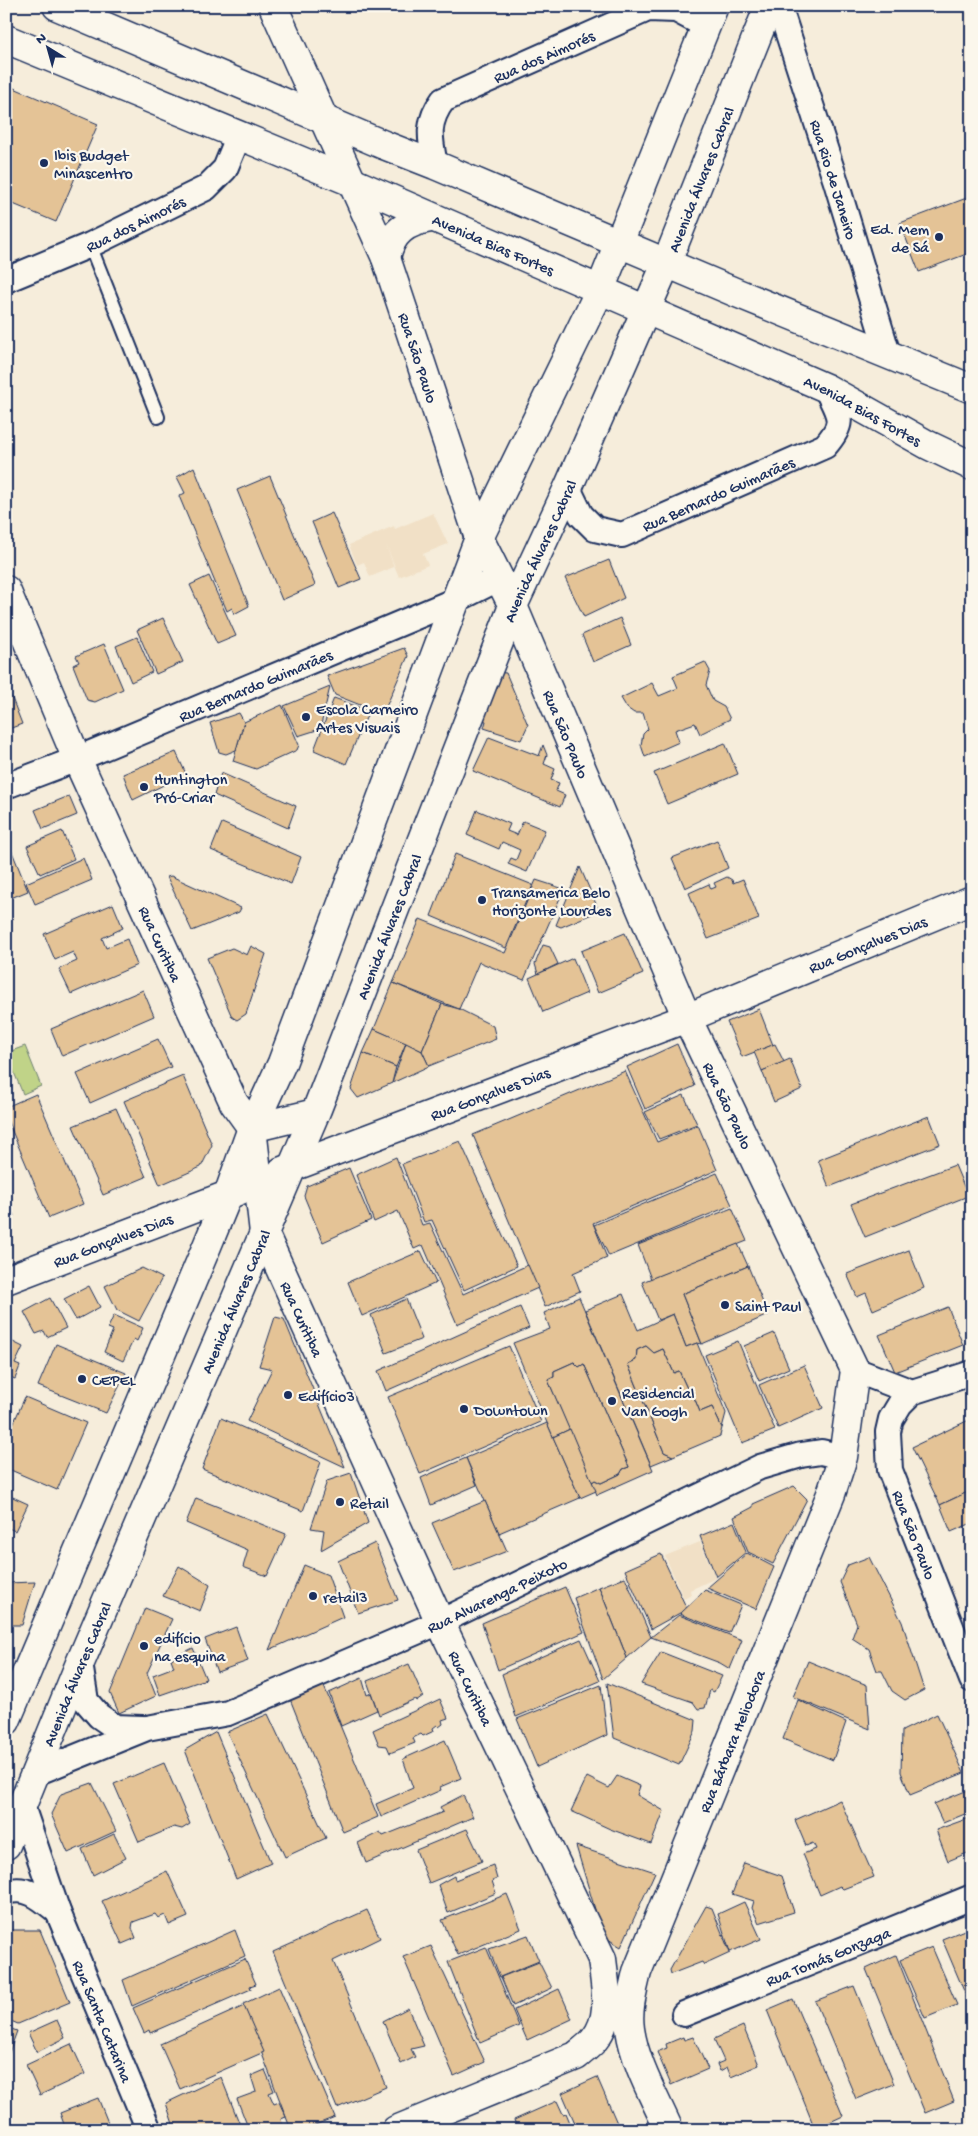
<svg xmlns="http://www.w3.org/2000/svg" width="978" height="2136" font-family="'Gochi Hand',sans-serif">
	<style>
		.built { fill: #f1e0c6 }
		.green { fill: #c0d388; stroke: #6e8173 }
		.building { fill: #e4c396; stroke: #1b2f5e }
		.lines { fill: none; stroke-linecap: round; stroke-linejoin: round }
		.service-casing { stroke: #1b2f5e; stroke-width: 16 }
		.minor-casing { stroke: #1b2f5e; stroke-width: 28 }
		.tertiary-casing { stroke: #1b2f5e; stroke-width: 31 }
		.secondary-casing { stroke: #1b2f5e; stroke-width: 31 }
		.service { stroke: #fbf7ec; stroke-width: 12 }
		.minor { stroke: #fbf7ec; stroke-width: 24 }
		.tertiary { stroke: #fbf7ec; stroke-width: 28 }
		.secondary { stroke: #fbf7ec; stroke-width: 28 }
		.poi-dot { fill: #1b2f5e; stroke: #fbf7ec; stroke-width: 2 }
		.labels { text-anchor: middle; stroke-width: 4.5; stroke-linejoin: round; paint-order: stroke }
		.street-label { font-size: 16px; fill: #1b2f5e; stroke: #fbf7ec }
		.poi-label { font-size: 16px; fill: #1b2f5e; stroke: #fbf7ec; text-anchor: start }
	</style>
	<rect width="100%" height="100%" fill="#f6eddb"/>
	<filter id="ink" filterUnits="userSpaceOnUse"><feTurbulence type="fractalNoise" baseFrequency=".02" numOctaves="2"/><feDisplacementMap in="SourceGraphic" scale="10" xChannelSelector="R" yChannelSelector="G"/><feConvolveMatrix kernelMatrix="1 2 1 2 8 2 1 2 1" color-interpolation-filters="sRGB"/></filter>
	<g filter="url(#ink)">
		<!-- built -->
		<g class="built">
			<path d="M433,513L448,544L423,554L428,565L399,577L386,545L394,567L370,577L364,562L357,565L349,545L394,526L395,529Z"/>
			<path d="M700,1542L716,1578L690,1590L691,1595L684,1599L665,1556Z"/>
		</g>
		<!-- green -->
		<path class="green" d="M25,1046L41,1086L23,1094L6,1053Z"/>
		<!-- building -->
		<g class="building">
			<path d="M7,85L98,124L56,222L6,201Z"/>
			<path d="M972,196V252L919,272L900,223Z"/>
			<path d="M194,467L249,606L234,614L232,608L227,611L179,496L185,493L177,477Z"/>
			<path d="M270,476L315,585L282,600L237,490Z"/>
			<path d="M332,513L361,579L339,588L312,522Z"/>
			<path d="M609,560L624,598L584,617L565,578Z"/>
			<path d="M209,576L236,636L217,644L190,585Z"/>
			<path d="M163,618L183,662L156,674L137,630Z"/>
			<path d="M620,618L631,645L593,662L582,635Z"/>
			<path d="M137,637L152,672L131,682L116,646Z"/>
			<path d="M104,644L123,689L95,702L87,700L73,665L79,662L76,656Z"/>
			<path d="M404,648L408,656L383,714L335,695L327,676Z"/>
			<path d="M705,662L710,671L706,685L713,701L724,707L730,719L700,734L695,723L675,730L679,742L645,757L641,745L643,734L648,729L643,713H634L627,708L621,698L652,683L659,696L678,688L673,676Z"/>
			<path d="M495,672L506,673L528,725L521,740L484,728L486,721L474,717Z"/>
			<path d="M6,683L22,724L6,730Z"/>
			<path d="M330,687L320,729L298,736L284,706Z"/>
			<path d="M334,698L369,711L346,764L314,750Z"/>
			<path d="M282,705L299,745L297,750L256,769L233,761L244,722Z"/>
			<path d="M239,713L244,722L236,750L226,754L219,752L210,723Z"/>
			<path d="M489,737L539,756L543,745L547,755L544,764L555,769L551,780L559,783L556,791L565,795L560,807L473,771Z"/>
			<path d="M725,743L738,774L667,804L654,773Z"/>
			<path d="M176,752L186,774L133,800L123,774Z"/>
			<path d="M221,773L296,806L288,828L214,795Z"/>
			<path d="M69,796L77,815L43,829L35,810Z"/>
			<path d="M477,810L510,824L507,831L517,835L523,821L545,830L527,872L508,864L511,858L516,860L520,850L502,842L499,849L467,835Z"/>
			<path d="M222,823L301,857L291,884L211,850Z"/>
			<path d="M62,831L74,859L40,874L27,846Z"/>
			<path d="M6,837L28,891L6,900Z"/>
			<path d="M717,840L728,868L685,888L672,858Z"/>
			<path d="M455,854L533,885L506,948L431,916Z"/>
			<path d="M83,858L92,880L35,904L26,883Z"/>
			<path d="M580,867L599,911L561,927L556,925Z"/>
			<path d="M171,876L241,908L239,912L192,931L167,877Z"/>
			<path d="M727,877L732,880L733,883L743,879L759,919L708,939L689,893L709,884L711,889L716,887L714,883Z"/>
			<path d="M536,880L564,889L524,980L479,962L459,1009L393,983L420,919L505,953Z"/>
			<path d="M113,904L123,928L102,938L106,948L127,939L137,965L71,994L59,969L77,961L73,952L55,960L44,934Z"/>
			<path d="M625,933L643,974L598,993L581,951Z"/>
			<path d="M543,945L550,947L558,964L538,974L535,964Z"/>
			<path d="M251,946L266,954L246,1014L237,1020L232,1017L207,958L232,948L247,955Z"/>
			<path d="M573,958L587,993L543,1012L529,978Z"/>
			<path d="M393,983L442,1004L422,1051L374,1029Z"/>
			<path d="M143,990L154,1016L62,1056L51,1029Z"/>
			<path d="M442,1004L459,1009L493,1026L496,1039L429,1066L422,1051Z"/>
			<path d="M759,1009L773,1045L742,1057L727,1022Z"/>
			<path d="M374,1029L406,1043L396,1067L363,1053Z"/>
			<path d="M158,1039L171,1067L90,1103L77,1074Z"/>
			<path d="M406,1043L422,1051L429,1066L392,1083Z"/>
			<path d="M677,1044L695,1086L645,1109L627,1067Z"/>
			<path d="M775,1044L784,1062L762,1071L754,1052Z"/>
			<path d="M363,1053L396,1067L392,1083L358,1098L351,1089Z"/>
			<path d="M790,1059L802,1089L774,1102L762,1071Z"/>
			<path d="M625,1071L657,1142L698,1125L717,1170L593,1223L607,1258L573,1273L580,1291L545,1307L473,1135Z"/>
			<path d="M183,1076L212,1145L201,1167L160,1185L124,1101Z"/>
			<path d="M36,1094L83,1204L49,1218L6,1117V1107Z"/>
			<path d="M684,1095L697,1124L659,1139L645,1112Z"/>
			<path d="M116,1108L146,1177L103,1195L73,1126Z"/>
			<path d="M929,1116L940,1144L829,1187L818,1160Z"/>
			<path d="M460,1141L517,1266L464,1290L432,1220L424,1222L402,1164Z"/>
			<path d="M396,1157L422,1225L430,1223L463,1294L528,1265L538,1288L457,1324L423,1245L414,1249L398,1211L374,1222L356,1175Z"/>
			<path d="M955,1165L968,1196L865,1237L851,1204Z"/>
			<path d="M349,1168L371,1220L323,1242L304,1196L307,1186Z"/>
			<path d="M717,1173L732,1205L609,1256L594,1225Z"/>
			<path d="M6,1197L14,1216L6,1219Z"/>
			<path d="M732,1208L747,1241L651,1279L638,1245Z"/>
			<path d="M738,1244L748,1266L682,1294L702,1344L697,1343L686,1347L673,1314L658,1320L642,1282Z"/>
			<path d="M909,1250L924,1288L873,1310L866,1293L857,1297L847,1274Z"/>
			<path d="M421,1251L436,1283L362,1316L348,1282Z"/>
			<path d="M748,1266L768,1315L702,1344L682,1294Z"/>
			<path d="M142,1268L162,1278L139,1321L117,1310L105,1286Z"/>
			<path d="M89,1286L100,1307L76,1320L64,1299Z"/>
			<path d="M623,1294L638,1330L673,1314L686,1347L697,1343L726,1413L722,1428L712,1407L700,1412L693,1395H690L679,1371L674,1373L663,1349L654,1353L646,1346L637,1350L636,1360L628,1364L664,1452L673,1456L651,1465L585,1310Z"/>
			<path d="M579,1297L653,1470L597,1495L592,1482L595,1480L601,1483L620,1474L623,1469L629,1467L584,1364L579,1367L574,1362L554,1371V1377L548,1380L570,1429L553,1437L513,1343L550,1329L544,1313Z"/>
			<path d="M50,1298L66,1328L47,1337L44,1331L36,1334L24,1312Z"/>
			<path d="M406,1299L422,1339L386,1353L371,1315Z"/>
			<path d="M520,1307L529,1328L386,1391L378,1371Z"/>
			<path d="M948,1307L963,1345L895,1372L879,1335Z"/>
			<path d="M114,1315L143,1328L137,1341L134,1339L123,1361L104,1352L113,1330L108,1328Z"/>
			<path d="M275,1317L284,1319L345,1467L247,1421L272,1369L259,1366Z"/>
			<path d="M774,1333L789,1368L759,1381L744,1346Z"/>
			<path d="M7,1339L23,1347L15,1364L20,1366L15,1379L6,1375Z"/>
			<path d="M738,1341L775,1430L742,1443L705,1355Z"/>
			<path d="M56,1344L126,1373L106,1413L38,1386Z"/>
			<path d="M509,1346L541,1422L420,1474L388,1397Z"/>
			<path d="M646,1346L654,1353L663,1349L674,1373L679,1371L690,1395H693L700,1412L712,1407L722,1428L720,1436L673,1456L664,1452L628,1364L636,1360L637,1350Z"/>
			<path d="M574,1362L579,1367L584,1364L629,1467L623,1469L620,1474L601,1483L595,1480L592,1482L548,1380L554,1377V1371Z"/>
			<path d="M804,1365L823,1408L778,1428L759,1385Z"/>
			<path d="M25,1397L86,1423L57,1490L6,1468V1440Z"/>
			<path d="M221,1418L321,1462L303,1511L202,1469Z"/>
			<path d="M971,1419L972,1490L940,1505L912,1447Z"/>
			<path d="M547,1423L580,1498L499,1533L466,1458Z"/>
			<path d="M570,1429L596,1491L580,1498L553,1437Z"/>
			<path d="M466,1458L477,1485L431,1505L421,1478Z"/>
			<path d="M351,1473L368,1523L321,1550L324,1530L311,1528L327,1481Z"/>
			<path d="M794,1486L807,1499L773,1564L748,1552L734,1517L753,1507V1504Z"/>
			<path d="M972,1490V1523L951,1532L940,1505Z"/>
			<path d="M6,1494L28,1504L15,1531L6,1527Z"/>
			<path d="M196,1498L286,1534L267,1576L243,1567L248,1550L186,1523Z"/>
			<path d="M485,1501L507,1551L454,1572L432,1523Z"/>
			<path d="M734,1522L746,1552L716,1577L700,1536Z"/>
			<path d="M375,1543L398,1600L358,1613L338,1561Z"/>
			<path d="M747,1553L774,1567L756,1609L707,1588Z"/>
			<path d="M661,1554L687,1609L651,1629L625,1570Z"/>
			<path d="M869,1557L902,1622L924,1690L905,1700L892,1691L882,1671H877L869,1649L852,1638L857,1624L840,1582L848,1565Z"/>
			<path d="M304,1565L328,1575L343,1617L269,1650Z"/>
			<path d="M179,1566L210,1585L200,1611L163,1596Z"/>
			<path d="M625,1577L651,1637L627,1658L599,1587Z"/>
			<path d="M35,1582L22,1625H6V1583Z"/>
			<path d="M565,1587L584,1632L498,1670L482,1623Z"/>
			<path d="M599,1587L627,1658L603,1679L574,1598Z"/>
			<path d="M705,1590L741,1605L729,1633L680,1614Z"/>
			<path d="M145,1608L172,1619L147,1673L156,1696L119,1713L110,1693Z"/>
			<path d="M679,1615L742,1640L730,1669L720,1663L651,1637Z"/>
			<path d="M236,1627L248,1661L217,1672L205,1639Z"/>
			<path d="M581,1639L600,1681L516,1717L502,1674Z"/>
			<path d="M193,1648L206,1679L160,1695L153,1675L174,1667L171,1659Z"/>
			<path d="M661,1652L722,1676L714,1692L710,1690L705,1708L698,1709L693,1702L641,1684Z"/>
			<path d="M808,1661L867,1685L870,1729L793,1697Z"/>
			<path d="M409,1664L423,1696L416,1701L415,1699L379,1715L367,1681Z"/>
			<path d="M362,1678L367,1695L371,1693L377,1710L341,1726L329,1693Z"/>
			<path d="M607,1683L696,1720L695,1731L679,1765L614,1738Z"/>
			<path d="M323,1684L378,1817L343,1832L290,1699Z"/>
			<path d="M601,1685L607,1735L537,1767L517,1719Z"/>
			<path d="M440,1699L448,1718L442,1720L443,1724L439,1727L437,1725L433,1728L434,1731L423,1736L421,1734L413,1738L415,1743L390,1753L387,1746L379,1745L373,1730Z"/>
			<path d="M798,1700L846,1722L833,1760L783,1739Z"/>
			<path d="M268,1714L326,1838L285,1857L227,1732Z"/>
			<path d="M937,1714L964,1773L910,1795L901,1772L902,1731Z"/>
			<path d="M216,1732L271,1863L236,1879L185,1750Z"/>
			<path d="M445,1740L461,1778L440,1787L441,1790L381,1817L376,1804L413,1788L403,1759Z"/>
			<path d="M164,1763L190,1824L182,1829L174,1827L139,1842L114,1784Z"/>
			<path d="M617,1776L640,1786L637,1795L664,1811L651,1844L610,1829L571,1811L587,1777L609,1788Z"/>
			<path d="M92,1783L116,1831L68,1853L51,1814L61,1794Z"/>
			<path d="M968,1790L972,1797V1811L943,1823L934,1804Z"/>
			<path d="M463,1795L473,1817L366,1863L358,1843L380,1832L383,1836L443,1812L440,1807Z"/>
			<path d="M840,1800L874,1877L843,1889L840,1886L820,1895L803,1854L816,1849L813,1843L806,1846L795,1820Z"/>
			<path d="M972,1817V1851L948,1861L936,1830Z"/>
			<path d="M467,1829L482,1861L429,1883L416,1850Z"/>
			<path d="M114,1834L126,1858L93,1875L82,1849Z"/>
			<path d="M576,1846L655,1872L621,1947L603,1936Z"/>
			<path d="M744,1863L782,1876L794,1912L759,1923L752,1908L754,1901L732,1894Z"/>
			<path d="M493,1865L497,1879L492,1881L496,1893L448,1913L438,1885L454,1876L455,1880Z"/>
			<path d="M167,1871L188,1917L169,1925L165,1915L158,1918L155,1914L133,1922L132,1928L136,1938L122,1944L102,1901Z"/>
			<path d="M507,1894L521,1929L458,1955L442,1920Z"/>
			<path d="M744,1902L761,1939L730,1952L718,1914Z"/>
			<path d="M706,1906L712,1908L730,1953L704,1965L702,1962L671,1974L670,1970Z"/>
			<path d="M367,1910L380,1938L333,1961L386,2087L337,2108L273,1952Z"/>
			<path d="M972,1927V2010L942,1939Z"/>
			<path d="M10,1930H40L70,2002L18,2024L6,2019V1937Z"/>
			<path d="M235,1930L245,1956L132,2006L123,1980Z"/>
			<path d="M528,1935L539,1961L500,1977L489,1949Z"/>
			<path d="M431,1946L485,2062L454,2076L403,1957Z"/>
			<path d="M486,1947L519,2026L480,2043L448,1962Z"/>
			<path d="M932,1947L957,2005L925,2018L900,1960Z"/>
			<path d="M896,1955L954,2101L925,2113L866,1969Z"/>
			<path d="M245,1959L256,1984L250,1986L251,1989L150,2033L149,2030L144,2033L133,2008Z"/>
			<path d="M539,1962L552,1988L513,2006L501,1977Z"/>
			<path d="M854,1986L894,2084L856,2099L815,2001Z"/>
			<path d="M279,1987L335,2117L303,2130H291L243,2004Z"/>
			<path d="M559,1989L572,2019L527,2040L514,2010Z"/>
			<path d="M793,1999L843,2116L815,2129L767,2010Z"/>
			<path d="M244,2006L264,2052L180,2089L160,2044Z"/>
			<path d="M408,2008L424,2046L411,2049L415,2057L401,2064L383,2021Z"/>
			<path d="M57,2020L65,2038L37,2052L28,2033Z"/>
			<path d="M743,2026L759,2065L731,2077L727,2067L720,2071L717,2064L724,2061L714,2039Z"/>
			<path d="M6,2027L17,2031L6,2061Z"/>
			<path d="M683,2037L684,2040L693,2037L708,2069L671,2085L657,2052L667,2048L666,2044Z"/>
			<path d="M71,2044L85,2074L40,2095L26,2065Z"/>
			<path d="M265,2070L274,2091L269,2093L274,2104L279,2102L286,2117L281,2119L283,2128L279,2130H249L237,2099L256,2092L251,2076Z"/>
			<path d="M221,2077L242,2130H175L166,2103Z"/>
			<path d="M597,2077L617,2123L602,2130H578L562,2093Z"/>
			<path d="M98,2098L111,2130H66L60,2113Z"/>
			<path d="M557,2101L563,2114L566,2113L573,2130H518L514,2120Z"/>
		</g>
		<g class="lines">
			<!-- service casing -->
			<g class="service-casing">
				<path id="service" d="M90,245L158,417"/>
			</g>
			<!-- minor casing -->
			<g class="minor-casing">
				<g id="minor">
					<path id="s1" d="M779,6L836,182L888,354"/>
					<path id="s2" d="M435,165C430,138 426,123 443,100L648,9L676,10L706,26"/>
					<path id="s3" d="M6,280L90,245L206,188L225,169L239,135"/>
					<path id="s4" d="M568,488L581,515L595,529L622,535L825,446C847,421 839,416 826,388"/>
					<path id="s5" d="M6,786L77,759L456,600L500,578"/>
					<path d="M855,1370L912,1392L972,1373"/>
					<path id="s6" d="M912,1392L900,1404L891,1419L888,1432L890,1470L972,1680"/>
					<path d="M80,1663L86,1701L99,1716L115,1727L142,1728"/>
					<path id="s7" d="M36,1773L147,1728L228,1713L440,1622L760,1467L801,1455L821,1452L843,1457"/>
					<path id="s8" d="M22,1806L58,1912L149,2130"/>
					<path d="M6,1892C28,1885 42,1899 58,1912"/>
					<path id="s9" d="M684,2014L972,1897"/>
				</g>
			</g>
			<!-- tertiary casing -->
			<g class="tertiary-casing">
				<g id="tertiary">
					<path id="s10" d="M273,6L386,258L479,538L513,606L687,1018L855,1370L843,1457L831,1494L637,1972C633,1990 627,2009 630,2029C635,2064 655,2098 669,2130"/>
					<path id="s11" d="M6,590L77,759L234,1103L252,1128L264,1233L440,1622L602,1959C605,1987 613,2017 594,2040C589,2046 582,2051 576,2056L396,2130"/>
					<path d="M252,1128L315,1113"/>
					<path id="s12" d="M282,1171L687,1018L972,900"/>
					<path id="s13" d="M6,1280L238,1191"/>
					<path d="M6,1721L207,1246L228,1195L252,1128L282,1063L479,538L600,290L714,6"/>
					<path id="s14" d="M6,1845L80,1663L317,1109L513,606L568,488L667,262L769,6"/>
				</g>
			</g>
			<!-- secondary casing -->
			<g class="secondary-casing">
				<g id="secondary">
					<path d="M57,6L384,145L435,165L737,293L972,389"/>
					<path id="s15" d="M6,39L352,182L826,388L928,445L972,466"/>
					<path d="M386,258C391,232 406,222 431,218"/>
				</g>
			</g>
			<!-- service -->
			<use href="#service" class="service"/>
			<!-- minor -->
			<use href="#minor" class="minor"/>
			<!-- tertiary -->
			<use href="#tertiary" class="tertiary"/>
			<!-- secondary -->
			<use href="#secondary" class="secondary"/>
		</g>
	</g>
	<!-- markers -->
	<g class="poi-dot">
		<circle cx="44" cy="163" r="5"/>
		<circle cx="939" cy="237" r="5"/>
		<circle cx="306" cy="717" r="5"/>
		<circle cx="144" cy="787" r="5"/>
		<circle cx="482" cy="900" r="5"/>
		<circle cx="725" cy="1305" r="5"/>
		<circle cx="82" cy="1379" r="5"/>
		<circle cx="288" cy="1395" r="5"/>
		<circle cx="612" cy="1401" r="5"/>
		<circle cx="464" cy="1409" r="5"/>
		<circle cx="340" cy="1502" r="5"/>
		<circle cx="313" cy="1596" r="5"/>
		<circle cx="144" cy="1646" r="5"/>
	</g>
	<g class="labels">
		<!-- street labels -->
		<g class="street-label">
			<text dy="6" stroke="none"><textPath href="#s2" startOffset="178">Rua dos Aimorés</textPath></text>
			<text dy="6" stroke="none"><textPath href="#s14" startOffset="1805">Avenida Álvares Cabral</textPath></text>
			<text dy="6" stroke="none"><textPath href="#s1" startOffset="182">Rua Rio de Janeiro</textPath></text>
			<text dy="6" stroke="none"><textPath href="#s3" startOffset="141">Rua dos Aimorés</textPath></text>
			<text dy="6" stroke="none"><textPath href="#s15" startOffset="529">Avenida Bias Fortes</textPath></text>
			<text dy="6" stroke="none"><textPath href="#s10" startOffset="381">Rua São Paulo</textPath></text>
			<text dy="6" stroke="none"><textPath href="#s15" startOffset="934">Avenida Bias Fortes</textPath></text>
			<text dy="6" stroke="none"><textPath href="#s4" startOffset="182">Rua Bernardo Guimarães</textPath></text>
			<text dy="6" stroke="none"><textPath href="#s14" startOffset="1400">Avenida Álvares Cabral</textPath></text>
			<text dy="6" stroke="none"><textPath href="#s5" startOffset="269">Rua Bernardo Guimarães</textPath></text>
			<text dy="6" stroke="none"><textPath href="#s10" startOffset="786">Rua São Paulo</textPath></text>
			<text dy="6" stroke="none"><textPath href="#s14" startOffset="995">Avenida Álvares Cabral</textPath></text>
			<text dy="6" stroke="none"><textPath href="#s11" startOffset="386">Rua Curitiba</textPath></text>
			<text dy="6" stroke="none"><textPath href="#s12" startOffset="628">Rua Gonçalves Dias</textPath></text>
			<text dy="6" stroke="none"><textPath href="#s12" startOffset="222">Rua Gonçalves Dias</textPath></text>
			<text dy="6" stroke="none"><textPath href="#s10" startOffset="1191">Rua São Paulo</textPath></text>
			<text dy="6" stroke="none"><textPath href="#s13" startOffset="114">Rua Gonçalves Dias</textPath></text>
			<text dy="6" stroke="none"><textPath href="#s14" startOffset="590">Avenida Álvares Cabral</textPath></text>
			<text dy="6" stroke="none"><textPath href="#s11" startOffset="792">Rua Curitiba</textPath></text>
			<text dy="6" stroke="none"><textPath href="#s6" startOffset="155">Rua São Paulo</textPath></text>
			<text dy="6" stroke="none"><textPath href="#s7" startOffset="496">Rua Alvarenga Peixoto</textPath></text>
			<text dy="6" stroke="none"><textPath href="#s14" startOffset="185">Avenida Álvares Cabral</textPath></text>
			<text dy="6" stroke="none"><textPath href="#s11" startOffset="1198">Rua Curitiba</textPath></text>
			<text transform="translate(731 1741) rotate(-68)" y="6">Rua Bárbara Heliodora</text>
			<text dy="6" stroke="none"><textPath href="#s9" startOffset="155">Rua Tomás Gonzaga</textPath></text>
			<text dy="6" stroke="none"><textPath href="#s8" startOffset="230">Rua Santa Catarina</textPath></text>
		</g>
		<!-- poi labels -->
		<g class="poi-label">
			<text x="54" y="160">Ibis Budget<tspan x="54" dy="18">Minascentro</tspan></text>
			<text x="929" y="234" text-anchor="end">Ed. Mem<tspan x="929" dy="18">de Sá</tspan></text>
			<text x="316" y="714">Escola Carneiro<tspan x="316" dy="18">Artes Visuais</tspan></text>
			<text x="154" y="784">Huntington<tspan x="154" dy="18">Pró-Criar</tspan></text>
			<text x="492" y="897">Transamerica Belo<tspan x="492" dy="18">Horizonte Lourdes</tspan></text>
			<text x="735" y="1311">Saint Paul</text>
			<text x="92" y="1385">CEPEL</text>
			<text x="622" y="1398">Residencial<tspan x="622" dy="18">Van Gogh</tspan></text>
			<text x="298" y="1401">Edifício3</text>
			<text x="474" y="1415">Downtown</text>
			<text x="350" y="1508">Retail</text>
			<text x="323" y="1602">retail3</text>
			<text x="154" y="1643">edifício<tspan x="154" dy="18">na esquina</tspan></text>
		</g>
	</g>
	<!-- margin -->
	<rect width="978" height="2136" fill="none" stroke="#fbf7ec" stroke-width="25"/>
	<rect x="12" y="12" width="953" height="2111" fill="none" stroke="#1b2f5e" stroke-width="2" filter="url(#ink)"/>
	<!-- north arrow -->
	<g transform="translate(48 48) rotate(323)" stroke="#fbf7ec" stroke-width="4" paint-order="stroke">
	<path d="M0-4L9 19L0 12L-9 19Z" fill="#1b2f5e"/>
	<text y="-8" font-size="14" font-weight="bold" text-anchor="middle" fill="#1b2f5e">N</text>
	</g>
</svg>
